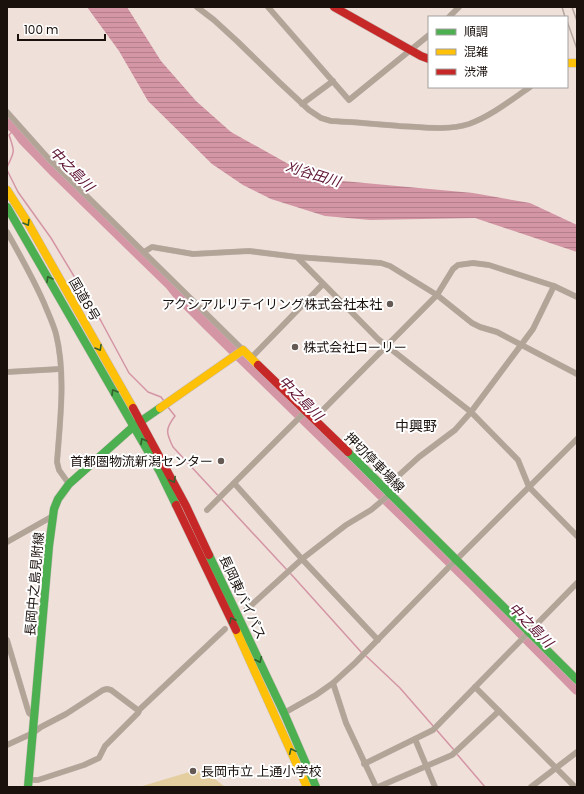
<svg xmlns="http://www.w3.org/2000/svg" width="584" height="794" font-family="Poppins,'Noto Sans JP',sans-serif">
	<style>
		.green { fill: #e4ce9f }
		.water { fill: url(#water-rules) }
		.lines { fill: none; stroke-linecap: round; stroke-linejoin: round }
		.stream { stroke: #d495a5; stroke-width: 1.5 }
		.river { stroke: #d495a5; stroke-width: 10 }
		.street-casing { stroke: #c7bcb6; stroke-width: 6 }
		.fast-casing { stroke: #c7bcb6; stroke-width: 9 }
		.slow-casing { stroke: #c7bcb6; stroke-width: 9 }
		.jam-casing { stroke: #c7bcb6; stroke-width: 9 }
		.street { stroke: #b3a498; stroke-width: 5.5 }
		.fast { stroke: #4caf50; stroke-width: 8 }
		.slow { stroke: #ffc107; stroke-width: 8 }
		.jam { stroke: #c62828; stroke-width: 8 }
		.rail { stroke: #b3a69e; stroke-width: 1.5 }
		.oneway { stroke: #33602e }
		.poi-dot { fill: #655954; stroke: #fff; stroke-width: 1.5 }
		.labels { text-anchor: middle; stroke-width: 4; stroke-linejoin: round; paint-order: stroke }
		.street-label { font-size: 13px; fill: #1a110d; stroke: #fff }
		.poi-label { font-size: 13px; fill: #1a110d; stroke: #fff; text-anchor: end }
		.water-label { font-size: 14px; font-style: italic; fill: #5b102f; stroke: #fff }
		.neighbourhood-label { font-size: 14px; fill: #1a110d; stroke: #fff }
	</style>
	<defs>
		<pattern id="water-rules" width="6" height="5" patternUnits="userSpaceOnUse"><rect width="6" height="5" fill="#d495a5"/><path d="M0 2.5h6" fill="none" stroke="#b57f8d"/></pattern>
	</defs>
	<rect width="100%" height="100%" fill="#efe0d9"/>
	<!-- green -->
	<path class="green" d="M196,770L215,779L225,787H139Z"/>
	<!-- water -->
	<path class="water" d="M87,7H127L161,61L196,101L231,132L292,166L343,181L473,193L530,203L577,225V252L475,218L370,220L325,216L271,199L243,185L212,164L148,101L119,51Z"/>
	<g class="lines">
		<!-- stream -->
		<g class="stream">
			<path d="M7,167C15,151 15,152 9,135L15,129"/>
			<path d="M7,170L18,192L51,238L101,321L129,373L148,392L161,397L164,401"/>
			<path d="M167,406L175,416C165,429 166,433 173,447L287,570"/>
			<path d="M290,573L362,653"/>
			<path d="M365,655L400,688L454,750"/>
			<path d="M456,753L485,787"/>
		</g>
		<!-- river -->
		<path class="river" d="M7,123L15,129L23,140L55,173L170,285L181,299L209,327L471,583L577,690"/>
		<!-- street casing -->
		<g class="street-casing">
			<g id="street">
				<path d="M197,7L214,20L238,42L279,82L309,110L321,118L331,121C354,122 376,124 399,126C421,127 447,131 469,124C491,116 511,100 530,87"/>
				<path d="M268,7L349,100L429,35"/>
				<path d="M449,17L459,7"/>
				<path d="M302,104L333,81"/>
				<path d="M7,112L48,158L243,350"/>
				<path d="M7,232C20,255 33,278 44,303C48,313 53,323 56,334C66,374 60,421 57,462L59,470L69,484"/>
				<path d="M144,252L152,247L193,254L249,251L297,257L378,339L471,412L518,460L529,487L577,536"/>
				<path d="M297,257L381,263L390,266L437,295L472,323L480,327L497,332L577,374"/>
				<path d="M252,357L323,284"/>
				<path d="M7,372L60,369"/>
				<path d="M314,419L437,295L453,269L458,265L473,263L489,265L554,286L577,297"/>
				<path d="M234,483L302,559L378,640"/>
				<path d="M385,488L419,457L455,430L471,412L533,329L554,286"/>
				<path d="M207,510L306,411"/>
				<path d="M7,542L53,516"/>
				<path d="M245,611L302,559L346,525L371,510L390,494"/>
				<path d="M7,640L27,707L29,713L34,717"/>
				<path d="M333,683L346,723L376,787"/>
				<path d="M475,687L575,787"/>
				<path d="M284,713L316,695L333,683L355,663L449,567L577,439"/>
				<path d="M415,739L435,787"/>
				<path d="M7,745L33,733L41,727L66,714L103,690L107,689L111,690L139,711"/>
				<path d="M364,764L433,730L577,583"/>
				<path d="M29,780H38L84,765L99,758L105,746L138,713L139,710L225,629"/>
				<path d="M378,787L452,755L499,711"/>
				<path d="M531,787L577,752"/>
			</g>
		</g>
		<!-- fast casing -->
		<g class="fast-casing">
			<g id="fast">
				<path d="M7,207L160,472L176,505"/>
				<path d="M348,452L577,680"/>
				<path d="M209,555L284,713L316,787"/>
				<path d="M28,787L49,546L54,509L58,499L69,484L134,426L160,408"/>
			</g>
		</g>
		<!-- slow casing -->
		<g class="slow-casing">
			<g id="slow">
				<path d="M567,63H577"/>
				<path d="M7,190L28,223L133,408"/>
				<path d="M160,408L243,350L258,365"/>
				<path d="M236,630L307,787"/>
			</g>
		</g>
		<!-- jam casing -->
		<g class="jam-casing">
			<g id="jam">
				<path d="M334,7L421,56L429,59"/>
				<path d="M258,365L348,452"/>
				<path d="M133,408L186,506L209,555"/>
				<path d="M176,505L236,630"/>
			</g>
		</g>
		<!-- street -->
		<use href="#street" class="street"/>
		<!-- fast -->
		<use href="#fast" class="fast"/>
		<!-- slow -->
		<use href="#slow" class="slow"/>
		<!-- jam -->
		<use href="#jam" class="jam"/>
		<!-- rail -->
		<g class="rail">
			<path d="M562,7L565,17"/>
			<path d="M572,7L577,21"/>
			<path d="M567,21L577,49"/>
		</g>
	</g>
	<!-- one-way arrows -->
	<defs><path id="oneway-chevron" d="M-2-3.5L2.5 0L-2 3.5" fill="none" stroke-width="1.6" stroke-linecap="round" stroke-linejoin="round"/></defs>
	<g class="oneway">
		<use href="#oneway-chevron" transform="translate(27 223) rotate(59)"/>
		<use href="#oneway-chevron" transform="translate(49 279) rotate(-120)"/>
		<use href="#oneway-chevron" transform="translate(99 348) rotate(60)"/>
		<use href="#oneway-chevron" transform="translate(114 392) rotate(-120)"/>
		<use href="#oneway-chevron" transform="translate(143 441) rotate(-120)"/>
		<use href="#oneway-chevron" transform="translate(173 480) rotate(62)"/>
		<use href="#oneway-chevron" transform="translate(232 620) rotate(-116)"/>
		<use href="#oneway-chevron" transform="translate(259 660) rotate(65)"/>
		<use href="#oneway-chevron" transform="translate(292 751) rotate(-114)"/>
	</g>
	<!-- markers -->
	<g class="poi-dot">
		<circle cx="390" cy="304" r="4"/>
		<circle cx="295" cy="347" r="4"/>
		<circle cx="221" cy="461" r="4"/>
		<circle cx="193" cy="771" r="4"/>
	</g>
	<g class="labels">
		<!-- street labels -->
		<g class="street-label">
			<text transform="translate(85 299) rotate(60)" y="5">国道8号</text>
			<text transform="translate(375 462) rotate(45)" y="5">押切停車場線</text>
			<text transform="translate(34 584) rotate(-85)" y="5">長岡中之島見附線</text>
			<text transform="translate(243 597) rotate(65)" y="5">長岡東バイパス</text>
		</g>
		<!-- poi labels -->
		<g class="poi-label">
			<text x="382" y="309">アクシアルリテイリング株式会社本社</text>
			<text x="303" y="352" text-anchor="start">株式会社ローリー</text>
			<text x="213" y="466">首都圏物流新潟センター</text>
			<text x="201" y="776" text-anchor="start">長岡市立 上通小学校</text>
		</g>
		<!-- water labels -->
		<g class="water-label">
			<text transform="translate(72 169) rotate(45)" y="5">中之島川</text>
			<text transform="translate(313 174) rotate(17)" y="5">刈谷田川</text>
			<text transform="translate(301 398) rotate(45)" y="5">中之島川</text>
			<text transform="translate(531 625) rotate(45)" y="5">中之島川</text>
		</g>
		<!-- neighbourhood labels -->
		<g class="neighbourhood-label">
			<text x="416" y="431">中興野</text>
		</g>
	</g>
	<!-- border -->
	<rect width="584" height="794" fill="none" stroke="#1a110d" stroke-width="16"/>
	<!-- legend -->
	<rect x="428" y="16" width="140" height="72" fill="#ffffff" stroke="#a3a09e"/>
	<rect x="436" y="29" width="20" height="6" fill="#4caf50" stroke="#a3a09e"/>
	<text x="464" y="36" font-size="12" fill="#1a110d">順調</text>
	<rect x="436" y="49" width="20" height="6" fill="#ffc107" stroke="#a3a09e"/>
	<text x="464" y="56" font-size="12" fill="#1a110d">混雑</text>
	<rect x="436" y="69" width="20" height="6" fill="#c62828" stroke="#a3a09e"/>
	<text x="464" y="76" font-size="12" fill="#1a110d">渋滞</text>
	<!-- scale -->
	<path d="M18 34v6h87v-6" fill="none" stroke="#1a110d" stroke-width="2"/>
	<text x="24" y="34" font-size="12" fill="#1a110d" stroke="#ffffff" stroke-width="3" paint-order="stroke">100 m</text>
</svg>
